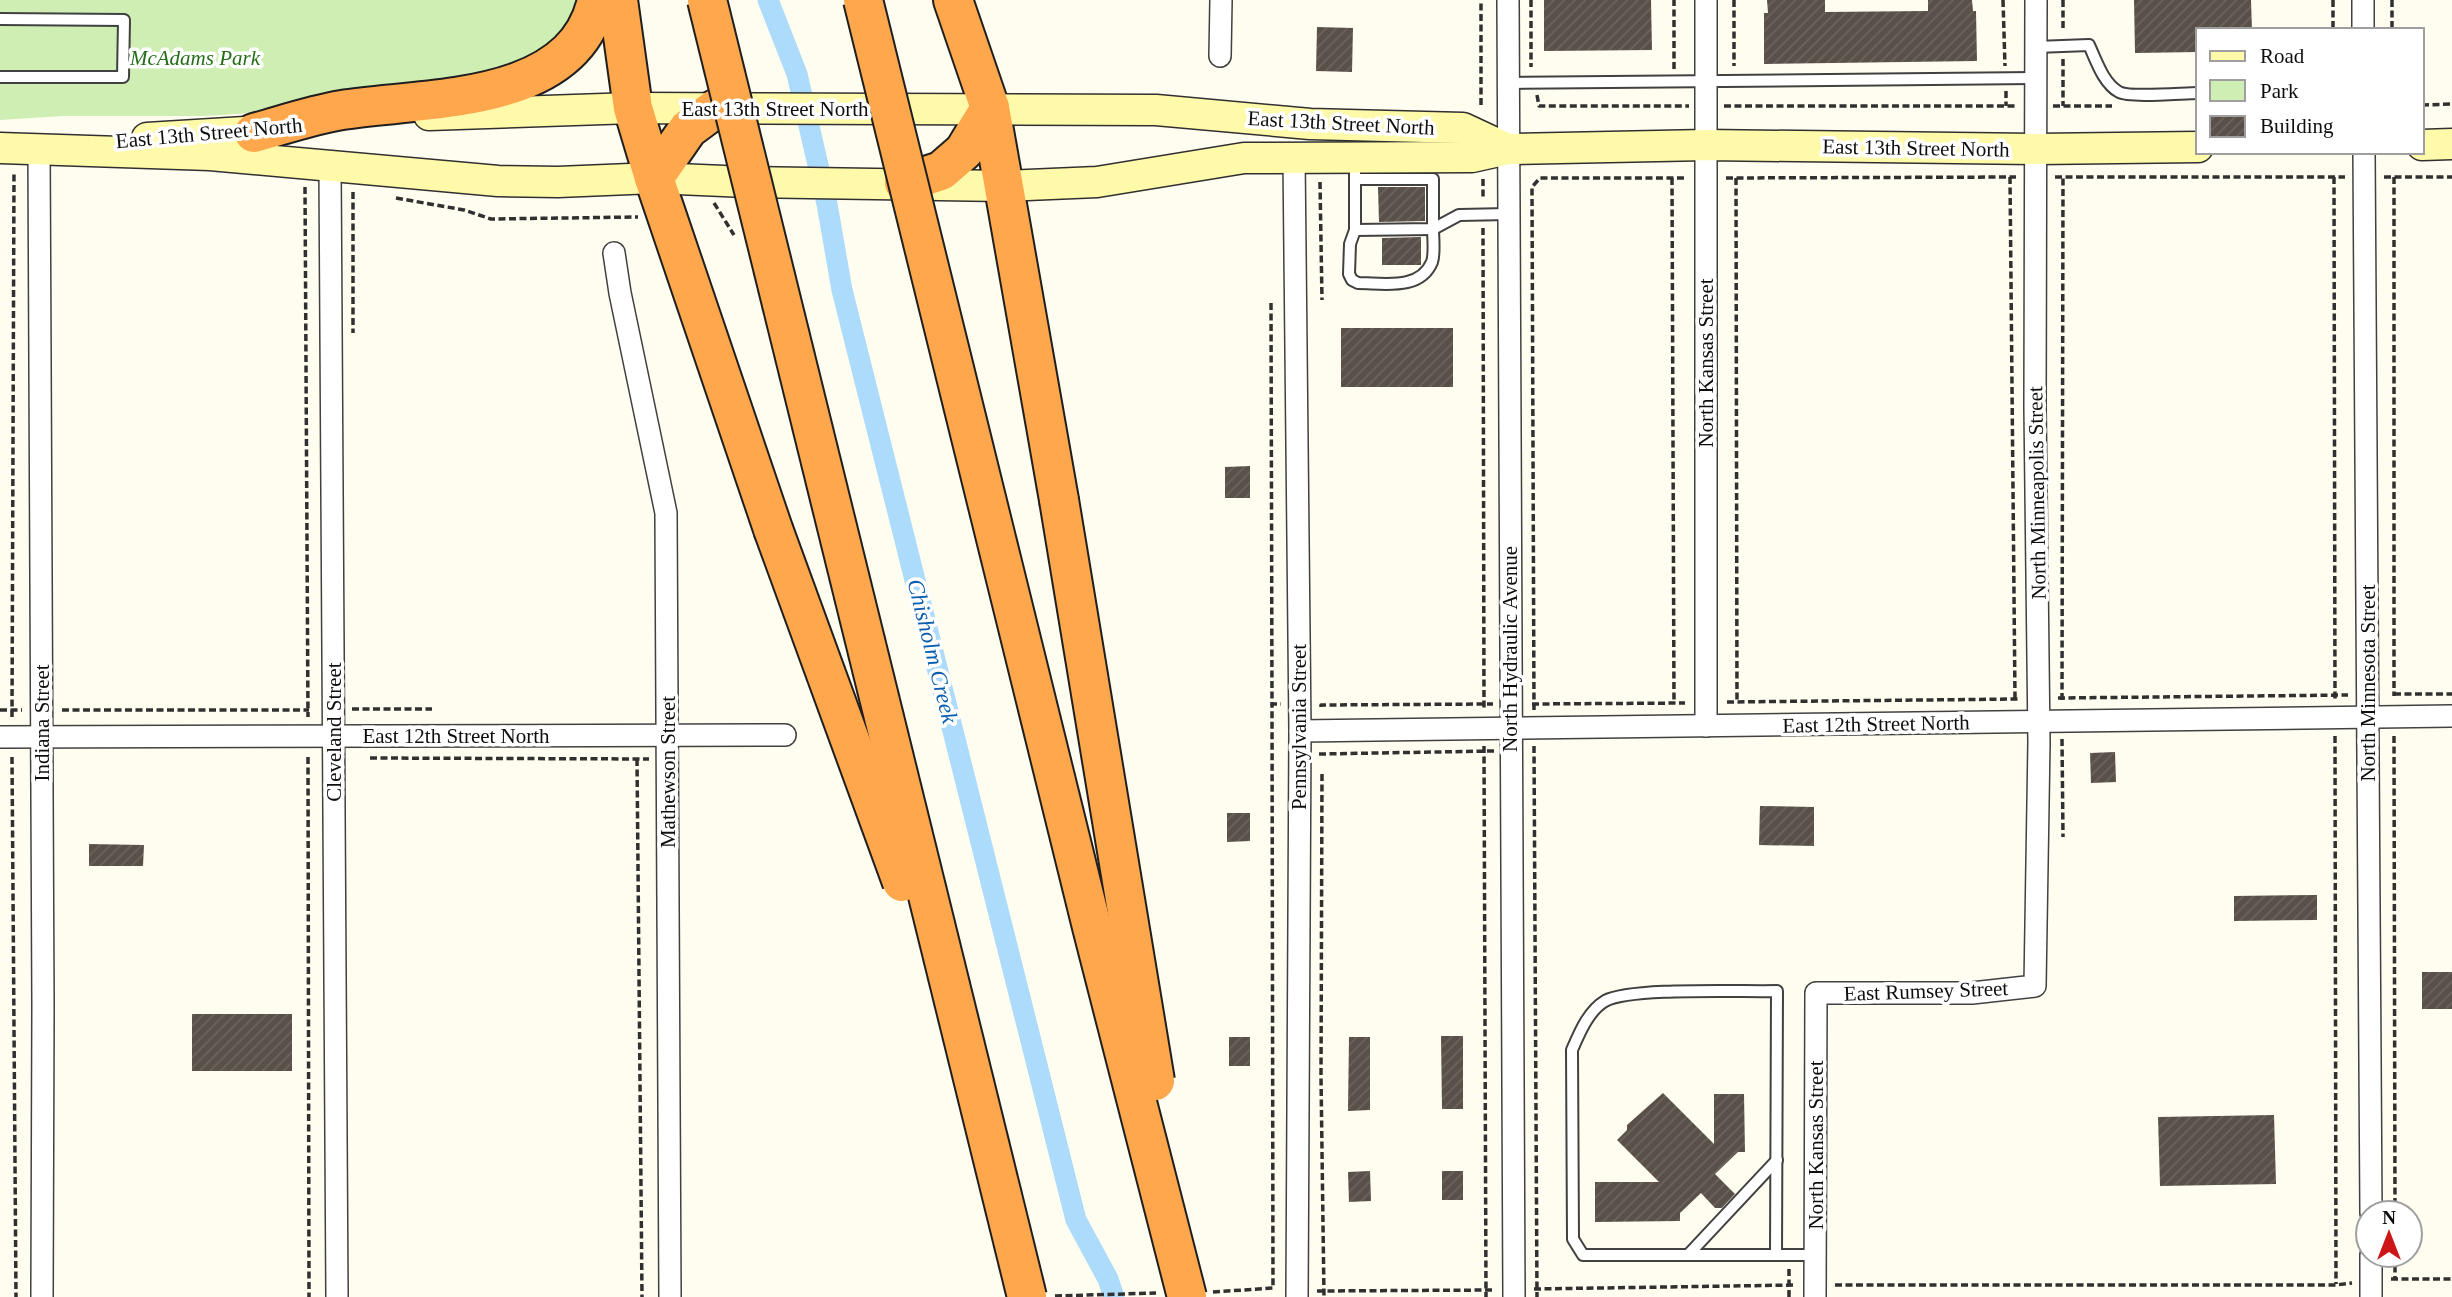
<svg xmlns="http://www.w3.org/2000/svg" width="2452" height="1297" font-family="'Times New Roman',serif">
	<style>
		.park { fill: #cfeeb4 }
		.lines { fill: none; stroke-linecap: round; stroke-linejoin: round }
		.canal { stroke: #addbfc; stroke-width: 21 }
		.building { fill: url(#building-hatch) }
		.lane-casing { stroke: #414141; stroke-width: 14 }
		.street-casing { stroke: #414141; stroke-width: 24 }
		.secondary-casing { stroke: #303030; stroke-width: 33 }
		.highway-casing { stroke: #1f1f1f; stroke-width: 42 }
		.path { stroke: #303030; stroke-width: 3.5; stroke-dasharray: 7 3.5; stroke-linecap: butt }
		.lane { stroke: #fff; stroke-width: 10 }
		.street { stroke: #fff; stroke-width: 21 }
		.secondary { stroke: #fffaaa; stroke-width: 30 }
		.highway { stroke: #ffa74d; stroke-width: 38 }
		.highway-bridge-casing { stroke: #1f1f1f; stroke-width: 42; stroke-linecap: butt }
		.highway-bridge { stroke: #ffa74d; stroke-width: 38 }
		.labels { text-anchor: middle; stroke-width: 7; stroke-linejoin: round; paint-order: stroke }
		.park-label { font-size: 21px; font-style: italic; fill: #256d17; stroke: #fff }
		.street-label { font-size: 21px; fill: #0e0e0e; stroke: #fff }
		.water-label { font-size: 23px; font-style: italic; fill: #0a5ead; stroke: #fff }
	</style>
	<defs>
		<pattern id="building-hatch" width="6" height="6" patternUnits="userSpaceOnUse" patternTransform="scale(1.75)"><rect width="6" height="6" fill="#585049"/><path d="M-1 1l2-2M0 6l6-6M5 7l2-2" fill="none" stroke="#6b655f"/></pattern>
	</defs>
	<rect width="100%" height="100%" fill="#fffdef"/>
	<!-- park -->
	<path class="park" d="M0,0H587L562,41L495,78L268,112L205,116H63L0,120Z"/>
	<g class="lines">
		<!-- canal -->
		<path class="canal" d="M768,0L797,74L827,204L842,290L1076,1220L1108,1279L1114,1297"/>
	</g>
	<!-- building -->
	<g class="building">
		<path d="M1544,0H1651L1652,50L1544,51Z"/>
		<path d="M1767,0H1825V12L1928,11V0H1972L1973,11H1976L1977,61L1764,64V13H1768Z"/>
		<path d="M2134,0H2251L2252,30H2198V52L2135,53Z"/>
		<path d="M1317,27L1353,28L1352,72L1316,71Z"/>
		<path d="M1378,187H1425V221L1379,222Z"/>
		<path d="M1421,237V265H1382V238Z"/>
		<rect x="1341" y="328" width="112" height="59"/>
		<path d="M1250,466V498H1225V467Z"/>
		<path d="M2115,752L2116,782L2091,783L2090,753Z"/>
		<path d="M1760,806L1814,807V846L1759,845Z"/>
		<path d="M1227,813H1250V841L1227,842Z"/>
		<path d="M89,844L144,845L143,866H89Z"/>
		<path d="M2317,895V920L2234,921V896Z"/>
		<rect x="2422" y="972" width="30" height="37"/>
		<rect x="192" y="1014" width="100" height="57"/>
		<path d="M1441,1036H1463V1109H1442Z"/>
		<rect x="1229" y="1037" width="21" height="29"/>
		<path d="M1349,1037H1370V1110L1348,1111Z"/>
		<path d="M1663,1093L1714,1144V1094H1744L1745,1152H1738L1715,1174L1735,1194L1722,1208H1715L1701,1193L1680,1213V1221L1595,1222V1182H1659L1617,1140L1627,1130V1125Z"/>
		<path d="M2274,1115L2276,1184L2160,1186L2158,1117Z"/>
		<path d="M1370,1171L1371,1201L1349,1202L1348,1172Z"/>
		<rect x="1442" y="1171" width="21" height="29"/>
	</g>
	<g class="lines">
		<!-- lane casing -->
		<g class="lane-casing">
			<g id="lane">
				<path d="M0,19L124,20L123,77H0"/>
				<path d="M2036,47L2089,45C2096,60 2103,83 2119,92C2130,98 2183,93 2198,93"/>
				<path d="M1508,83L2036,78"/>
				<path d="M1355,160V230L1350,244L1349,274L1352,280L1358,283C1383,283 1420,291 1432,262C1435,253 1433,238 1433,229L1459,215L1509,214"/>
				<path d="M1355,230L1433,229V179H1355"/>
				<path d="M1688,1255L1777,1160"/>
				<path d="M1776,1255L1777,991C1742,992 1631,987 1605,1001C1588,1011 1579,1034 1572,1050L1573,1239L1583,1255C1660,1255 1738,1255 1815,1255"/>
			</g>
		</g>
		<!-- street casing -->
		<g class="street-casing">
			<g id="street">
				<path d="M1508,0L1514,1297"/>
				<path d="M2363,0V30"/>
				<path d="M1220,56L1221,0"/>
				<path d="M39,149L43,1007L42,1297"/>
				<path d="M2364,152L2371,1213"/>
				<path d="M1294,157L1300,731L1297,1297"/>
				<path d="M330,167L337,1297"/>
				<path d="M614,253L620,293L666,513L670,1297"/>
				<path d="M1706,726V0"/>
				<path d="M1300,731L2452,716"/>
				<path d="M0,737L785,735"/>
				<path d="M2371,1255V1297"/>
				<path d="M1815,1297L1816,993H1972L2035,986L2039,742L2035,407L2036,0"/>
			</g>
		</g>
		<!-- secondary casing -->
		<g class="secondary-casing">
			<g id="secondary">
				<path d="M429,115L633,108L1156,110L1310,124L1463,128L1508,149"/>
				<path d="M147,138L275,130"/>
				<path d="M2422,145L2452,144"/>
				<path d="M0,148L210,155L498,181L558,182L654,178L747,182L1003,186L1097,182L1244,158L1472,157L1508,149L1706,145L2037,149L2198,147"/>
			</g>
		</g>
		<!-- highway casing -->
		<g class="highway-casing">
			<g id="highway">
				<path d="M618,0L633,108L654,178L773,529"/>
				<path d="M953,0L990,108L1059,500"/>
				<path d="M254,133C283,125 312,115 342,110C424,97 574,106 597,0"/>
				<path d="M654,178L688,129L715,109"/>
				<path d="M904,183L941,171L964,151L990,108"/>
			</g>
		</g>
		<!-- path -->
		<g class="path">
			<path d="M1531,0V67"/>
			<path d="M1734,0V66"/>
			<path d="M2003,0L2005,66"/>
			<path d="M2063,0V31"/>
			<path d="M2333,0V30"/>
			<path d="M2392,0V30"/>
			<path d="M2063,59V106"/>
			<path d="M1674,69V0"/>
			<path d="M2006,91V106"/>
			<path d="M1537,95L1539,106H1689"/>
			<path d="M1481,105V0"/>
			<path d="M2422,105L2452,104"/>
			<path d="M1724,106H2018"/>
			<path d="M2053,106H2112"/>
			<path d="M2010,177L2015,699"/>
			<path d="M2055,177H2345"/>
			<path d="M2334,177L2335,700"/>
			<path d="M2384,177H2452"/>
			<path d="M2394,177V696"/>
			<path d="M1672,178L1674,703"/>
			<path d="M1726,178L2016,177"/>
			<path d="M1736,178L1737,702"/>
			<path d="M1483,179V199"/>
			<path d="M1320,182L1322,300"/>
			<path d="M305,187L308,717"/>
			<path d="M353,192V333"/>
			<path d="M396,198L464,210L491,219L638,217"/>
			<path d="M714,203L734,235"/>
			<path d="M1483,228L1484,710"/>
			<path d="M1271,303L1272,704H1281"/>
			<path d="M2394,694H2452"/>
			<path d="M2058,698L2348,695"/>
			<path d="M2062,700L2063,177"/>
			<path d="M1727,702L2019,699"/>
			<path d="M1532,704L1685,703"/>
			<path d="M1321,707V705L1493,704"/>
			<path d="M352,709H432"/>
			<path d="M0,710H22"/>
			<path d="M62,710H309"/>
			<path d="M1534,710L1532,187L1540,178H1687"/>
			<path d="M12,717L14,172"/>
			<path d="M2335,736L2336,1284"/>
			<path d="M2394,736L2395,1213"/>
			<path d="M2062,739L2063,837"/>
			<path d="M1484,746L1486,1297"/>
			<path d="M1534,746L1537,1297"/>
			<path d="M1319,754L1494,751"/>
			<path d="M12,757L16,1297"/>
			<path d="M308,757L309,1297"/>
			<path d="M370,758L649,759"/>
			<path d="M637,759L642,1297"/>
			<path d="M1322,774L1321,1077L1324,1297"/>
			<path d="M2395,1255V1279"/>
			<path d="M2391,1279H2452"/>
			<path d="M1835,1285H2336L2352,1283"/>
			<path d="M1534,1289L1796,1285"/>
			<path d="M1317,1291L1495,1290"/>
			<path d="M1213,1292L1273,1288L1272,704"/>
			<path d="M1055,1296L1156,1293"/>
			<path d="M1789,1297V1268"/>
		</g>
		<!-- lane -->
		<use href="#lane" class="lane"/>
		<!-- street -->
		<use href="#street" class="street"/>
		<!-- secondary -->
		<use href="#secondary" class="secondary"/>
		<!-- highway -->
		<use href="#highway" class="highway"/>
		<!-- highway-bridge casing -->
		<g class="highway-bridge-casing">
			<g id="highway-bridge">
				<path d="M707,0L1027,1297"/>
				<path d="M863,0L1092,927L1187,1297"/>
				<path d="M1059,500L1155,1081"/>
				<path d="M773,529L902,882"/>
			</g>
		</g>
		<!-- highway-bridge -->
		<use href="#highway-bridge" class="highway-bridge"/>
	</g>
	<g class="labels">
		<!-- park labels -->
		<g class="park-label">
			<text x="195" y="65">McAdams Park</text>
		</g>
		<!-- street labels -->
		<g class="street-label">
			<text x="775" y="116">East 13th Street North</text>
			<text transform="translate(1341 123) rotate(3)" y="7">East 13th Street North</text>
			<text transform="translate(209 133) rotate(-5)" y="7">East 13th Street North</text>
			<text transform="translate(1916 148) rotate(1)" y="7">East 13th Street North</text>
			<text transform="translate(1706 363) rotate(-90)" y="7">North Kansas Street</text>
			<text transform="translate(2037 493) rotate(-91)" y="7">North Minneapolis Street</text>
			<text transform="translate(1510 649) rotate(-90)" y="7">North Hydraulic Avenue</text>
			<text transform="translate(2368 683) rotate(-90)" y="7">North Minnesota Street</text>
			<text transform="translate(42 723) rotate(-90)" y="7">Indiana Street</text>
			<text transform="translate(1876 724) rotate(-1)" y="7">East 12th Street North</text>
			<text transform="translate(1299 727) rotate(-90)" y="7">Pennsylvania Street</text>
			<text transform="translate(334 732) rotate(-90)" y="7">Cleveland Street</text>
			<text x="456" y="743">East 12th Street North</text>
			<text transform="translate(668 772) rotate(-90)" y="7">Mathewson Street</text>
			<text transform="translate(1926 991) rotate(-2)" y="7">East Rumsey Street</text>
			<text transform="translate(1816 1145) rotate(-90)" y="7">North Kansas Street</text>
		</g>
		<!-- water labels -->
		<g class="water-label">
			<text transform="translate(933 651) rotate(76)" y="8">Chisholm Creek</text>
		</g>
	</g>
	<!-- legend -->
	<rect x="2196" y="28" width="228" height="126" fill="#ffffff" stroke="#9f9f9f" stroke-width="2"/>
	<rect x="2210" y="51" width="35" height="10" fill="#fffaaa" stroke="#9f9f9f" stroke-width="2"/>
	<text x="2260" y="63" font-size="21" fill="#0e0e0e">Road</text>
	<rect x="2210" y="80" width="35" height="21" fill="#cfeeb4" stroke="#9f9f9f" stroke-width="2"/>
	<text x="2260" y="98" font-size="21" fill="#0e0e0e">Park</text>
	<rect x="2210" y="116" width="35" height="21" fill="url(#building-hatch)" stroke="#9f9f9f" stroke-width="2"/>
	<text x="2260" y="133" font-size="21" fill="#0e0e0e">Building</text>
	<!-- north arrow -->
	<g transform="translate(2389 1234)"><circle r="33" fill="#ffffff" stroke="#9f9f9f" stroke-width="2"/>
	<path d="M0-5L12 26L0 18L-12 26Z" fill="#cd1717"/>
	<text y="-10" font-size="19" font-weight="bold" text-anchor="middle" fill="#0e0e0e">N</text>
	</g>
</svg>
